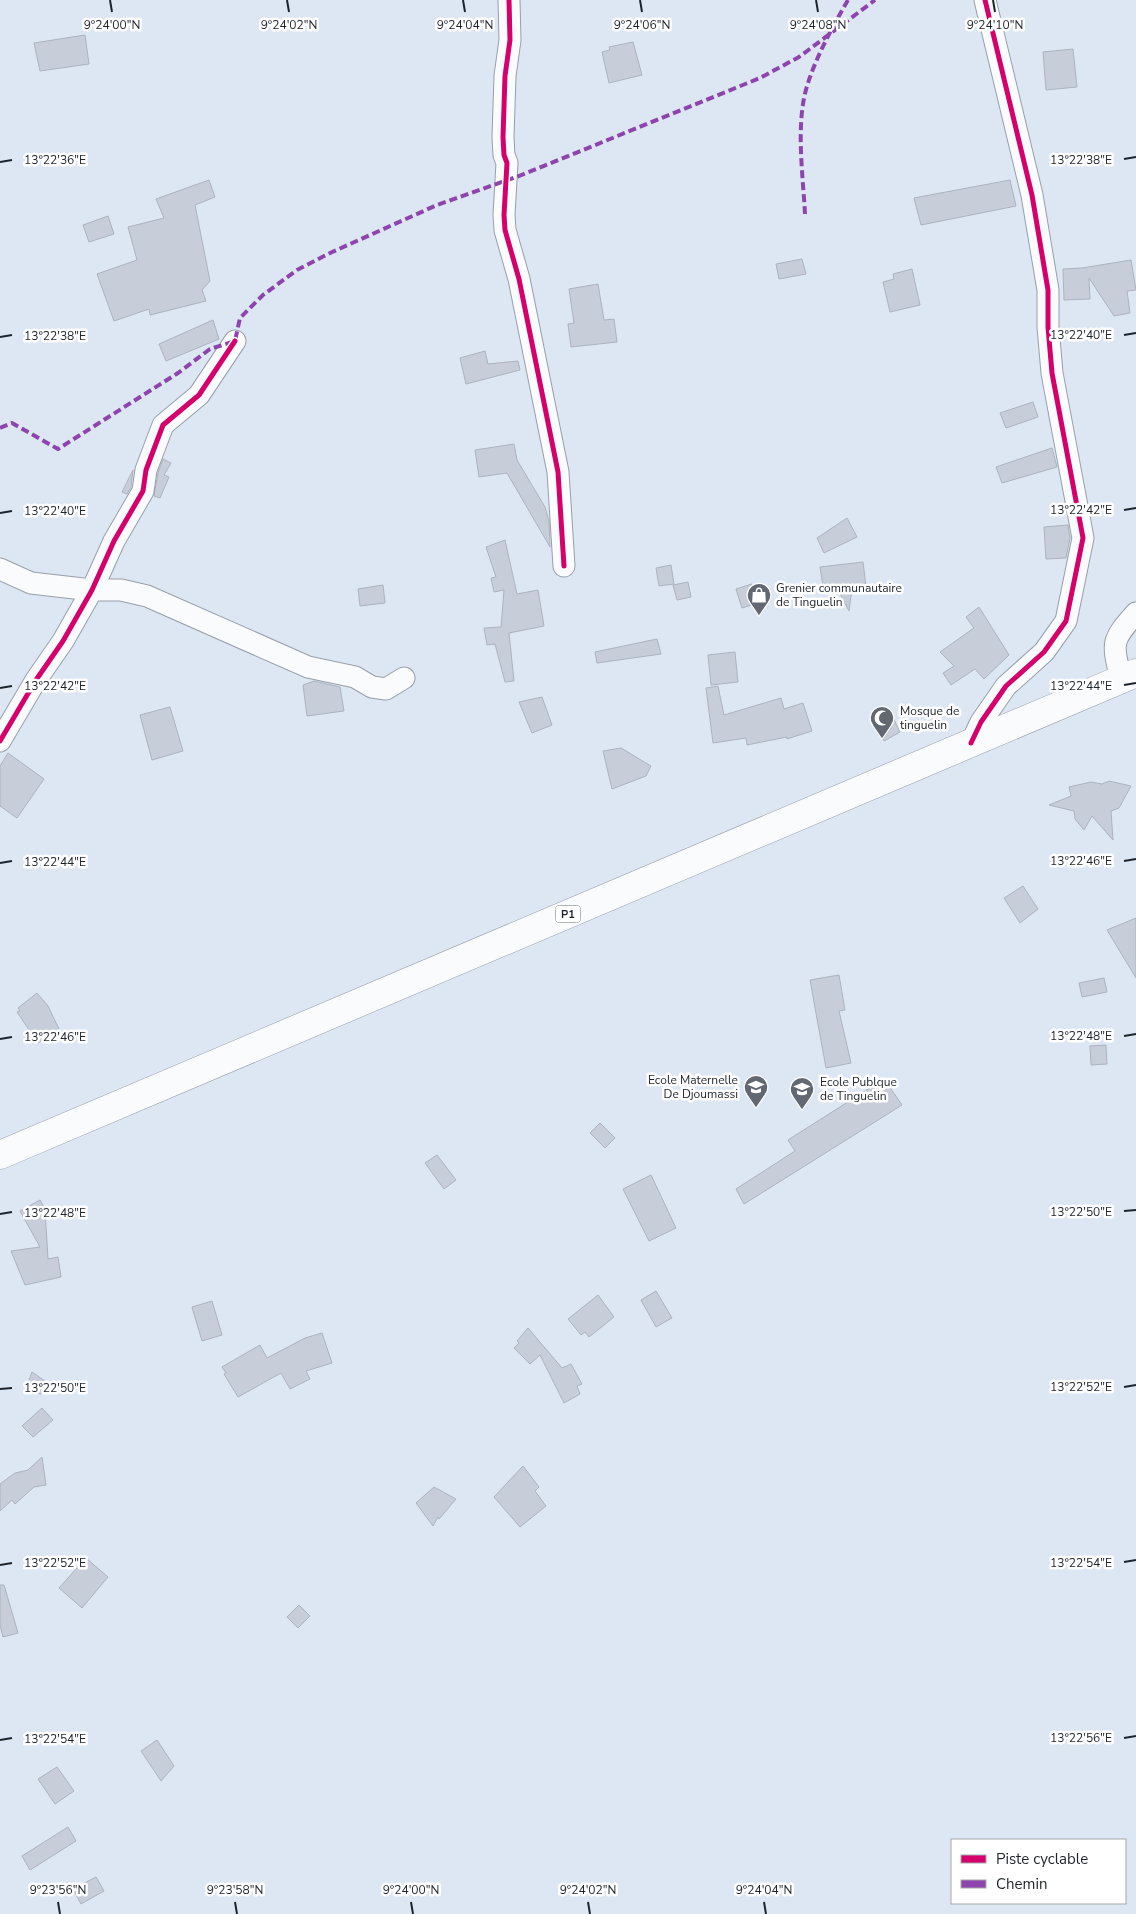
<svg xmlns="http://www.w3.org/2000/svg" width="1136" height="1914" font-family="'Nunito Sans',sans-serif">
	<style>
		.building { fill: #c8ced9; stroke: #acb3bd }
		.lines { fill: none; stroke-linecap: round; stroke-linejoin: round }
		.street-casing { stroke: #989fa9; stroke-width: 23 }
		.primary-casing { stroke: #989fa9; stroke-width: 29 }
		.street { stroke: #fafbfd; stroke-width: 21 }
		.primary { stroke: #fafbfd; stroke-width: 28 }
		.quiet { stroke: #8e44ad; stroke-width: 4; stroke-dasharray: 8 4; stroke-linecap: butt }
		.cycleway-casing { stroke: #fff; stroke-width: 8 }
		.cycleway { stroke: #d6006c; stroke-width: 5 }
		.ticks { fill: none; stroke: #1e242c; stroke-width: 2 }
		.labels { text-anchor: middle; stroke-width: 5; stroke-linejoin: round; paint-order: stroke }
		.shield { fill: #fff; stroke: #62666b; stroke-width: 1 }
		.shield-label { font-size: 11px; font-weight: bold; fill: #1e242c }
		.poi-label { font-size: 12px; fill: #1e242c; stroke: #fff; text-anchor: start }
		.ticks-label { font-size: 12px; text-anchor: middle; fill: #1e242c; stroke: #fff; stroke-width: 5; stroke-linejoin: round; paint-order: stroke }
	</style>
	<rect width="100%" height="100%" fill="#dde6f3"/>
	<!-- building -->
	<g class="building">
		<path d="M85,35L89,64L40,71L34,43Z"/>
		<path d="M633,42L642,75L609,83L602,52L610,50L609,47Z"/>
		<path d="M1073,49L1077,87L1046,90L1043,52Z"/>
		<path d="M209,180L215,197L195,205L210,281L202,290L206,301L150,315L149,309L114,321L97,274L137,260L128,227L164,218L156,199Z"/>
		<path d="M1010,180L1016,206L921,225L914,198Z"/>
		<path d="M108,216L114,234L89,242L83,225Z"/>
		<path d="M802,259L806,274L779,279L776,264Z"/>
		<path d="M1131,260L1136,290L1127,291L1130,313L1114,316L1089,278L1090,299L1064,300L1063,269L1082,268Z"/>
		<path d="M912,269L920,305L890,312L883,282L894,279L893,274Z"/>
		<path d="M598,284L604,320L614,319L617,342L571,347L568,324L574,323L569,289Z"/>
		<path d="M213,320L219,339L166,361L159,344Z"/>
		<path d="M485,351L488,364L518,361L520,370L466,384L460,358Z"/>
		<path d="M1033,402L1038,417L1006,428L1000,413Z"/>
		<path d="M514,444L517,460L545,507L549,521L550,547L507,473L479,477L475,450Z"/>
		<path d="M1052,448L1057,467L1002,483L996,467Z"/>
		<path d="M163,459L171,463L164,475L169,477L160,498L154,496L158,473Z"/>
		<path d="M133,470L131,487L127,494L122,492Z"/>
		<path d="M847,518L857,537L824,553L817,538Z"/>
		<path d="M1068,525L1070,538L1066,558L1046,559L1044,527Z"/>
		<path d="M505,540L517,594L538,590L544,626L509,633L514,681L505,682L495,644L487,645L484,628L501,627L504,590L494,592L491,578L496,577L486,547Z"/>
		<path d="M863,562L866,587L852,588L849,611L835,584L823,586L820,567Z"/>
		<path d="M671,565L674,584L659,586L656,568Z"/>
		<path d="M688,582L691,597L677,600L673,585Z"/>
		<path d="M752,584L758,603L742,608L736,589Z"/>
		<path d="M383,585L385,603L360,606L358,589Z"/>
		<path d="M979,607L1009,655L984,679L975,669L951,685L943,673L954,666L940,652L974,628L966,617Z"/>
		<path d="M657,639L661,654L597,663L595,652Z"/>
		<path d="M735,652L738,682L711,685L708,655Z"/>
		<path d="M314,681L340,687L344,711L307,716L303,685Z"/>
		<path d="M718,686L724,715L781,698L784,709L803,703L812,731L787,739V737L747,745L746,738L713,743L706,688Z"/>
		<path d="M542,697L552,725L532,733L519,702Z"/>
		<path d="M170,707L183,751L152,760L140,715Z"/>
		<path d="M890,711L900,732L884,741L873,720Z"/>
		<path d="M621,748L651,766L646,776L612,789L603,751Z"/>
		<path d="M8,753L44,779L17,818L0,806V766Z"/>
		<path d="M1109,781L1131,786L1119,808L1111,811L1113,840L1092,816L1084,830L1075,819L1074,811L1049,805L1071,796L1069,787L1091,782L1102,784Z"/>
		<path d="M1023,886L1038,909L1020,923L1004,898Z"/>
		<path d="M1136,918V978L1107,930Z"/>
		<path d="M839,975L845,1010L839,1011L851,1063L826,1068L810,980Z"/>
		<path d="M1104,978L1107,992L1082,997L1079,983Z"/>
		<path d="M37,993L48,1006L59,1029L38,1043L17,1012L20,1011L18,1008Z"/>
		<path d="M1106,1045L1107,1064L1091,1065L1090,1046Z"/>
		<path d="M884,1079L902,1105L744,1204L736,1189L795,1151L788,1140Z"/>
		<path d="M600,1123L615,1138L605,1148L590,1133Z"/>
		<path d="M437,1155L456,1180L444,1189L425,1163Z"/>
		<path d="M651,1175L676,1228L649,1241L623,1189Z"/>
		<path d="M40,1200L45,1209L48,1259L58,1257L61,1277L25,1285L11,1251L40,1247L20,1211Z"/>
		<path d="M656,1291L672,1318L656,1327L641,1300Z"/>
		<path d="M598,1295L614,1317L589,1337L585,1332L581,1335L568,1319Z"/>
		<path d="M212,1301L222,1335L202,1341L192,1307Z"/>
		<path d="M528,1328L562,1368L571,1364L582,1384L577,1386L580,1394L564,1403L540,1355L530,1364L514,1348L519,1343L517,1341Z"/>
		<path d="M322,1333L332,1363L306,1371L310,1379L290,1389L281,1373L238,1397L224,1374L226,1373L222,1367L260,1345L267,1358L305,1338Z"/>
		<path d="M32,1372L49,1384L41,1394L25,1391Z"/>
		<path d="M42,1408L53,1420L33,1437L22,1426Z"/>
		<path d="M42,1457L46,1485L34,1487L15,1504L12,1500L0,1511V1484L15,1473L28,1470Z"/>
		<path d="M523,1466L539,1487L535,1491L546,1506L520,1527L494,1497Z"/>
		<path d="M434,1487L456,1499L439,1519L438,1517L433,1526L416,1503Z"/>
		<path d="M86,1558L108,1577L82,1608L59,1588Z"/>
		<path d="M0,1585H4L18,1633L3,1637L0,1625Z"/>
		<path d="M299,1605L310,1616L298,1628L287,1617Z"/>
		<path d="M157,1740L174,1766L161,1781L141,1751Z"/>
		<path d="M57,1767L74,1791L55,1804L38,1779Z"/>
		<path d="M68,1827L76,1841L30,1870L22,1856Z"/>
		<path d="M96,1877L104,1891L81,1904L73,1889Z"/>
	</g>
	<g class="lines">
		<!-- street casing -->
		<g class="street-casing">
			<g id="street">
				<path d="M509,0L510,40L505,76L503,137L504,155L507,163L504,215L505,230L519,279L558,472L564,566"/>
				<path d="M0,569L31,583L92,590H121L147,596L308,667L355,677L372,687L386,689L404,678"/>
				<path d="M1121,679C1112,642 1111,641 1136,613"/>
				<path d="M0,741L36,680L63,641L92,590L114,541L143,491L146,470L163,425L199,395L235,341"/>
				<path d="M971,743L981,722L1006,686L1044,652L1066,621L1083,538L1052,373L1048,327V290L1032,195L985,0"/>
			</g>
		</g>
		<!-- primary casing -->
		<g class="primary-casing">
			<path id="primary" d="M0,1155L1136,673"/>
		</g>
		<!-- street -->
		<use href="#street" class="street"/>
		<!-- primary -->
		<use href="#primary" class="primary"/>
		<!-- quiet -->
		<g class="quiet">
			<path d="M805,214C803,175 795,121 808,83C817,55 833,26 848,0"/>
			<path d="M0,428L12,423L58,449L178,373L210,349L235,341L240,318L263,295L297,270L330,253L437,205L519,176L760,78L799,57L875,0"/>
		</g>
		<!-- cycleway casing -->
		<g class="cycleway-casing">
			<g id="cycleway">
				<path d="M509,0L510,40L505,76L503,137L504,155L507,163L504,215L505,230L519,279L558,472L564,566"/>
				<path d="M0,741L36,680L63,641L92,590L114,541L143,491L146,470L163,425L199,395L235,341"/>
				<path d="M971,743L981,722L1006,686L1044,652L1066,621L1083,538L1052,373L1048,327V290L1032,195L985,0"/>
			</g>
		</g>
		<!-- cycleway -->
		<use href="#cycleway" class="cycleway"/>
	</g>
	<!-- ticks -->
	<path class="ticks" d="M110,0L112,12M287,0L289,12M463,0L465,12M640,0L642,12M816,0L818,12M993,0L995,12M1124,159L1136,157M0,162L12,160M1124,335L1136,333M0,337L12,335M1124,510L1136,508M0,513L12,511M1124,685L1136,683M0,688L12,686M1124,861L1136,859M0,863L12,861M1124,1036L1136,1034M0,1039L12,1037M1124,1211L1136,1210M0,1214L12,1212M1124,1387L1136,1385M0,1389L12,1388M1124,1562L1136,1560M0,1565L12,1563M1124,1738L1136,1736M0,1740L12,1738M58,1902L60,1914M235,1902L237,1914M411,1902L413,1914M588,1902L590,1914M764,1902L766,1914"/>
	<!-- icons -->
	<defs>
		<g id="shop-pin" transform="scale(1.25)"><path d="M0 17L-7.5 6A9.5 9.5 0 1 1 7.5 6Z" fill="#616872" stroke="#fff"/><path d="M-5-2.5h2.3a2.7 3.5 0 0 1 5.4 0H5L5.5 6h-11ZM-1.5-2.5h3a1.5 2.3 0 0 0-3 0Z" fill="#fff"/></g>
		<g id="mosque-pin" transform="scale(1.25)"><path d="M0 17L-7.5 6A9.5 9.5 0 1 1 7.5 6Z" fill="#616872" stroke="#fff"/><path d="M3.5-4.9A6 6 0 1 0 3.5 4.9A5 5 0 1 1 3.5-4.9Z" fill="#fff"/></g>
		<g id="school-pin" transform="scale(1.25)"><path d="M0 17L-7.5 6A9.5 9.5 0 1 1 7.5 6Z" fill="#616872" stroke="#fff"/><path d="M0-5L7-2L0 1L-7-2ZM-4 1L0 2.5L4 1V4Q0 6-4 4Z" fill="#fff"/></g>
	</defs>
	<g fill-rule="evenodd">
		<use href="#shop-pin" x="759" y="595"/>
		<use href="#mosque-pin" x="882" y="718"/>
		<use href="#school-pin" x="756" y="1087"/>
		<use href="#school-pin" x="802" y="1089"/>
	</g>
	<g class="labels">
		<!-- shield labels -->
		<rect class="shield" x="555.5" y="905.5" width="25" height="17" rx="4"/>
		<g class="shield-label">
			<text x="568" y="918">P1</text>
		</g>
		<!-- poi labels -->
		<g class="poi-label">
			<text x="776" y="592">Grenier communautaire<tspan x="776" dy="14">de Tinguelin</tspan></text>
			<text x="900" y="715">Mosque de<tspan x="900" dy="14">tinguelin</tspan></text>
			<text x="738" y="1084" text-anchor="end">Ecole Maternelle<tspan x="738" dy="14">De Djoumassi</tspan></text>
			<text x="820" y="1086">Ecole Publque<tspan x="820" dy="14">de Tinguelin</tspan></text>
		</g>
	</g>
	<g class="ticks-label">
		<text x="995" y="29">9°24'10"N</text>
		<text x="112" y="29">9°24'00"N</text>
		<text x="289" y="29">9°24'02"N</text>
		<text x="465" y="29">9°24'04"N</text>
		<text x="642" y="29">9°24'06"N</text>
		<text x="818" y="29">9°24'08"N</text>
		<text x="1081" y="164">13°22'38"E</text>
		<text x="55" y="164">13°22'36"E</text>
		<text x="1081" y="339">13°22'40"E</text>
		<text x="55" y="340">13°22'38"E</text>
		<text x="1081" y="514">13°22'42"E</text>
		<text x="55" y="515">13°22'40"E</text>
		<text x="1081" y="690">13°22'44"E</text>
		<text x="55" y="690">13°22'42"E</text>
		<text x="1081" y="865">13°22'46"E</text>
		<text x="55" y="866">13°22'44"E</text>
		<text x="1081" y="1040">13°22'48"E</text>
		<text x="55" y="1041">13°22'46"E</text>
		<text x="1081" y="1216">13°22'50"E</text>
		<text x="55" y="1217">13°22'48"E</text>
		<text x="1081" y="1391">13°22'52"E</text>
		<text x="55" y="1392">13°22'50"E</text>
		<text x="1081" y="1567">13°22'54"E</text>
		<text x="55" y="1567">13°22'52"E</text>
		<text x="1081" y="1742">13°22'56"E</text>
		<text x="55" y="1743">13°22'54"E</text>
		<text x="58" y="1894">9°23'56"N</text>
		<text x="235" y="1894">9°23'58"N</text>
		<text x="411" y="1894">9°24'00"N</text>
		<text x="588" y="1894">9°24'02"N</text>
		<text x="764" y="1894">9°24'04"N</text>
	</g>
	<!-- legend -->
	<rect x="951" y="1839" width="175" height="65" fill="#ffffff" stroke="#a5a7ab"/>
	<rect x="961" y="1855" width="25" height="8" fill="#d6006c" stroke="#a5a7ab"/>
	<text x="996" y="1864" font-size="15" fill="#1e242c">Piste cyclable</text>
	<rect x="961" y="1880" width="25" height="8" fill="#8e44ad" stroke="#a5a7ab"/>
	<text x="996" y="1889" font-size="15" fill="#1e242c">Chemin</text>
</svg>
